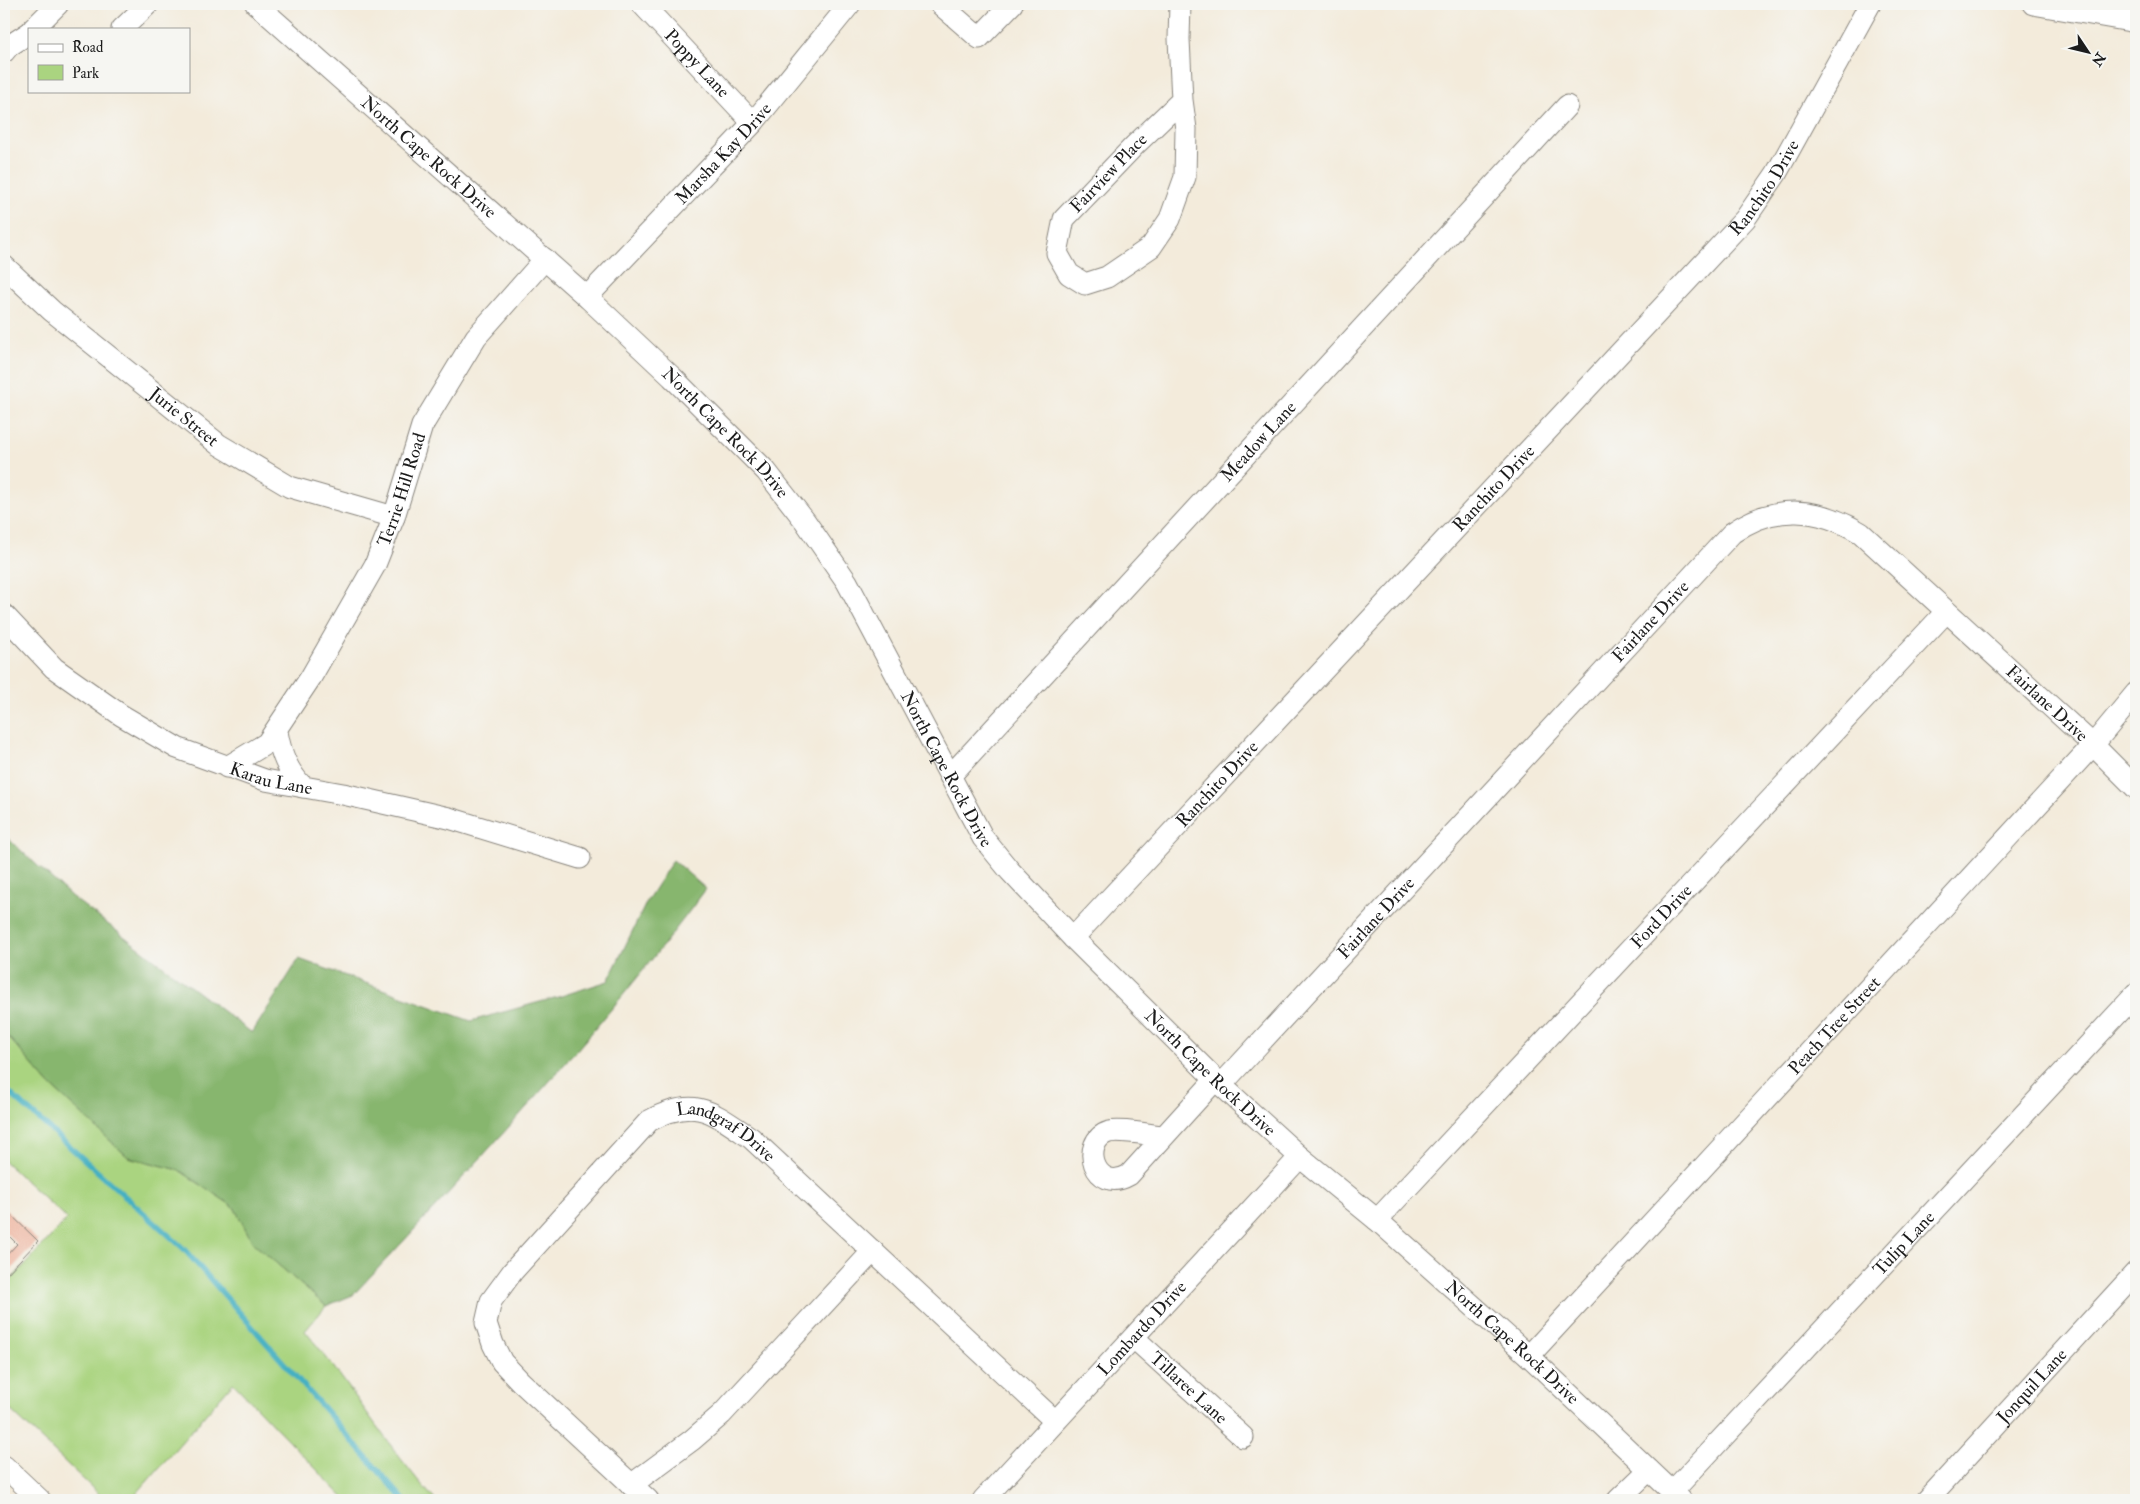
<svg xmlns="http://www.w3.org/2000/svg" width="2140" height="1504" font-family="'IM FELL Double Pica',serif">
	<style>
		.green { fill: #aad480; stroke: #63784e }
		.forest { fill: #87b66e; stroke: #526945 }
		.lines { fill: none; stroke-linecap: round; stroke-linejoin: round }
		.stream { stroke: #44b0c2; stroke-width: 5.5 }
		.building { fill: #edac94 }
		.minor-casing { stroke: #88847c; stroke-width: 23 }
		.minor { stroke: #fff; stroke-width: 21 }
		.labels { text-anchor: middle; stroke-width: 4; stroke-linejoin: round; paint-order: stroke }
		.street-label { font-size: 18px; fill: #1c1c1c; stroke: #f6f6f2 }
	</style>
	<rect width="100%" height="100%" fill="#f6f6f2"/>
	<filter id="ink" filterUnits="userSpaceOnUse"><feTurbulence type="fractalNoise" baseFrequency=".02" numOctaves="2"/><feDisplacementMap in="SourceGraphic" scale="10" xChannelSelector="R" yChannelSelector="G"/><feConvolveMatrix kernelMatrix="1 2 1 2 8 2 1 2 1" color-interpolation-filters="sRGB"/></filter>
	<filter id="wash" filterUnits="userSpaceOnUse"><feTurbulence type="fractalNoise" baseFrequency=".0096" numOctaves="4" result="noise"/><feDisplacementMap in="SourceGraphic" scale="20" xChannelSelector="R" yChannelSelector="G"/><feGaussianBlur stdDeviation="1.12" result="paint"/><feColorMatrix in="noise" values="0 0 0 0 0 0 0 0 0 0 0 0 0 0 0 0 0 1.4 0 .05"/><feComposite in="paint" operator="in"/></filter>
	<g filter="url(#wash)">
		<rect width="100%" height="100%" fill="#f3ebdb"/>
		<!-- green -->
		<path class="green" d="M4,1032L50,1085L128,1157L179,1170L234,1207L253,1243L326,1306L305,1331C351,1385 387,1447 435,1500H346L233,1383L131,1500H105L4,1404V1287L67,1219L4,1161Z"/>
		<!-- forest -->
		<path class="forest" d="M4,835L72,897L252,1033L299,959L471,1021L558,997L608,981L648,899L673,860L706,889C599,1034 476,1164 353,1295L326,1306L253,1243L234,1207L179,1170L128,1157L50,1085L4,1032Z"/>
		<g class="lines">
			<!-- stream -->
			<path class="stream" d="M4,1088L183,1248L404,1500"/>
		</g>
		<g id="blocks">
			<!-- building -->
			<path class="building" d="M4,1208L38,1241L4,1277V1258L17,1244L4,1231Z"/>
		</g>
	</g>
	<g filter="url(#ink)">
		<use href="#blocks" fill-opacity="0" stroke="#88847c" stroke-width="1"/>
		<g class="lines">
			<!-- minor casing -->
			<g class="minor-casing">
				<g id="minor">
					<path id="s1" d="M256,4L587,297L672,377L766,471L805,521L847,582L983,838L1010,871L1073,938L1221,1085L1300,1157L1377,1220L1529,1356L1681,1500"/>
					<path id="s2" d="M642,4L753,123"/>
					<path d="M940,4L979,38L1012,4"/>
					<path id="s3" d="M1180,4L1179,39L1182,100L1186,129L1185,177L1170,219L1151,247L1107,277L1085,284L1069,274L1057,253L1064,219L1135,145L1182,100"/>
					<path d="M2033,4L2136,22"/>
					<path d="M33,29L58,4"/>
					<path d="M122,29L148,4"/>
					<path d="M4,52L9,46L29,33"/>
					<path id="s4" d="M4,266L52,311L218,444L290,487L394,517"/>
					<path id="s5" d="M587,297L753,123L850,4"/>
					<path id="s6" d="M4,615L54,668L121,715L177,748L265,780L343,794L449,818L580,858"/>
					<path d="M277,732C281,754 287,770 303,787"/>
					<path id="s7" d="M227,767L267,743L311,677L375,565L394,517L422,426L476,337L545,259"/>
					<path id="s8" d="M950,776L1567,106"/>
					<path id="s9" d="M1073,938L1745,219L1776,174L1870,4"/>
					<path id="s10" d="M1221,1085L1732,533C1775,503 1818,507 1861,533L2093,745L2136,788"/>
					<path d="M1163,1136C1150,1135 1120,1129 1109,1132C1079,1141 1094,1195 1129,1175L1216,1079"/>
					<path id="s11" d="M1377,1220L1946,612"/>
					<path id="s12" d="M1134,1338L1243,1437"/>
					<path id="s13" d="M1529,1356L2093,745L2136,693"/>
					<path d="M4,1466L40,1500"/>
					<path d="M631,1485L692,1440L722,1414L873,1251"/>
					<path id="s14" d="M1672,1492L2136,994"/>
					<path id="s15" d="M648,1500L521,1382L502,1362L493,1344L486,1323L491,1301L513,1271L649,1121C695,1096 711,1111 751,1138L1055,1421"/>
					<path id="s16" d="M983,1500L1300,1157"/>
					<path d="M1618,1500L1649,1470"/>
					<path id="s17" d="M1927,1500L2136,1272"/>
				</g>
			</g>
			<!-- minor -->
			<use href="#minor" class="minor"/>
		</g>
	</g>
	<g class="labels">
		<!-- street labels -->
		<g class="street-label">
			<text dy="6" stroke="none"><textPath href="#s2" startOffset="81">Poppy Lane</textPath></text>
			<text dy="6" stroke="none"><textPath href="#s5" startOffset="198">Marsha Kay Drive</textPath></text>
			<text dy="6" stroke="none"><textPath href="#s1" startOffset="231">North Cape Rock Drive</textPath></text>
			<text dy="6" stroke="none"><textPath href="#s3" startOffset="470">Fairview Place</textPath></text>
			<text dy="6" stroke="none"><textPath href="#s9" startOffset="1021">Ranchito Drive</textPath></text>
			<text dy="6" stroke="none"><textPath href="#s4" startOffset="235">Jurie Street</textPath></text>
			<text dy="6" stroke="none"><textPath href="#s1" startOffset="636">North Cape Rock Drive</textPath></text>
			<text dy="6" stroke="none"><textPath href="#s8" startOffset="455">Meadow Lane</textPath></text>
			<text dy="6" stroke="none"><textPath href="#s9" startOffset="616">Ranchito Drive</textPath></text>
			<text dy="6" stroke="none"><textPath href="#s7" startOffset="335">Terrie Hill Road</textPath></text>
			<text dy="6" stroke="none"><textPath href="#s10" startOffset="632">Fairlane Drive</textPath></text>
			<text dy="6" stroke="none"><textPath href="#s10" startOffset="1142">Fairlane Drive</textPath></text>
			<text dy="6" stroke="none"><textPath href="#s1" startOffset="1041">North Cape Rock Drive</textPath></text>
			<text dy="6" stroke="none"><textPath href="#s6" startOffset="319">Karau Lane</textPath></text>
			<text dy="6" stroke="none"><textPath href="#s9" startOffset="211">Ranchito Drive</textPath></text>
			<text dy="6" stroke="none"><textPath href="#s11" startOffset="416">Ford Drive</textPath></text>
			<text dy="6" stroke="none"><textPath href="#s10" startOffset="228">Fairlane Drive</textPath></text>
			<text dy="6" stroke="none"><textPath href="#s13" startOffset="450">Peach Tree Street</textPath></text>
			<text dy="6" stroke="none"><textPath href="#s1" startOffset="1446">North Cape Rock Drive</textPath></text>
			<text dy="6" stroke="none"><textPath href="#s15" startOffset="591">Landgraf Drive</textPath></text>
			<text dy="6" stroke="none"><textPath href="#s14" startOffset="340">Tulip Lane</textPath></text>
			<text dy="6" stroke="none"><textPath href="#s16" startOffset="234">Lombardo Drive</textPath></text>
			<text dy="6" stroke="none"><textPath href="#s1" startOffset="1851">North Cape Rock Drive</textPath></text>
			<text dy="6" stroke="none"><textPath href="#s17" startOffset="155">Jonquil Lane</textPath></text>
			<text dy="6" stroke="none"><textPath href="#s12" startOffset="74">Tillaree Lane</textPath></text>
		</g>
	</g>
	<!-- margin -->
	<rect width="2140" height="1504" fill="none" stroke="#f6f6f2" stroke-width="20"/>
	<!-- legend -->
	<rect x="28" y="28" width="162" height="65" fill="#f6f6f2" stroke="#9f9f9c"/>
	<rect x="38" y="44" width="25" height="8" fill="#ffffff" stroke="#9f9f9c"/>
	<text x="72" y="52" font-size="15" fill="#1c1c1c">Road</text>
	<rect x="38" y="65" width="25" height="15" fill="#aad480" stroke="#9f9f9c"/>
	<text x="72" y="78" font-size="15" fill="#1c1c1c">Park</text>
	<!-- north arrow -->
	<g transform="translate(2088 52) rotate(125)" stroke="#f6f6f2" stroke-width="4" paint-order="stroke">
	<path d="M0-4L9 19L0 12L-9 19Z" fill="#1c1c1c"/>
	<text y="-8" font-size="14" font-weight="bold" text-anchor="middle" fill="#1c1c1c">N</text>
	</g>
</svg>
